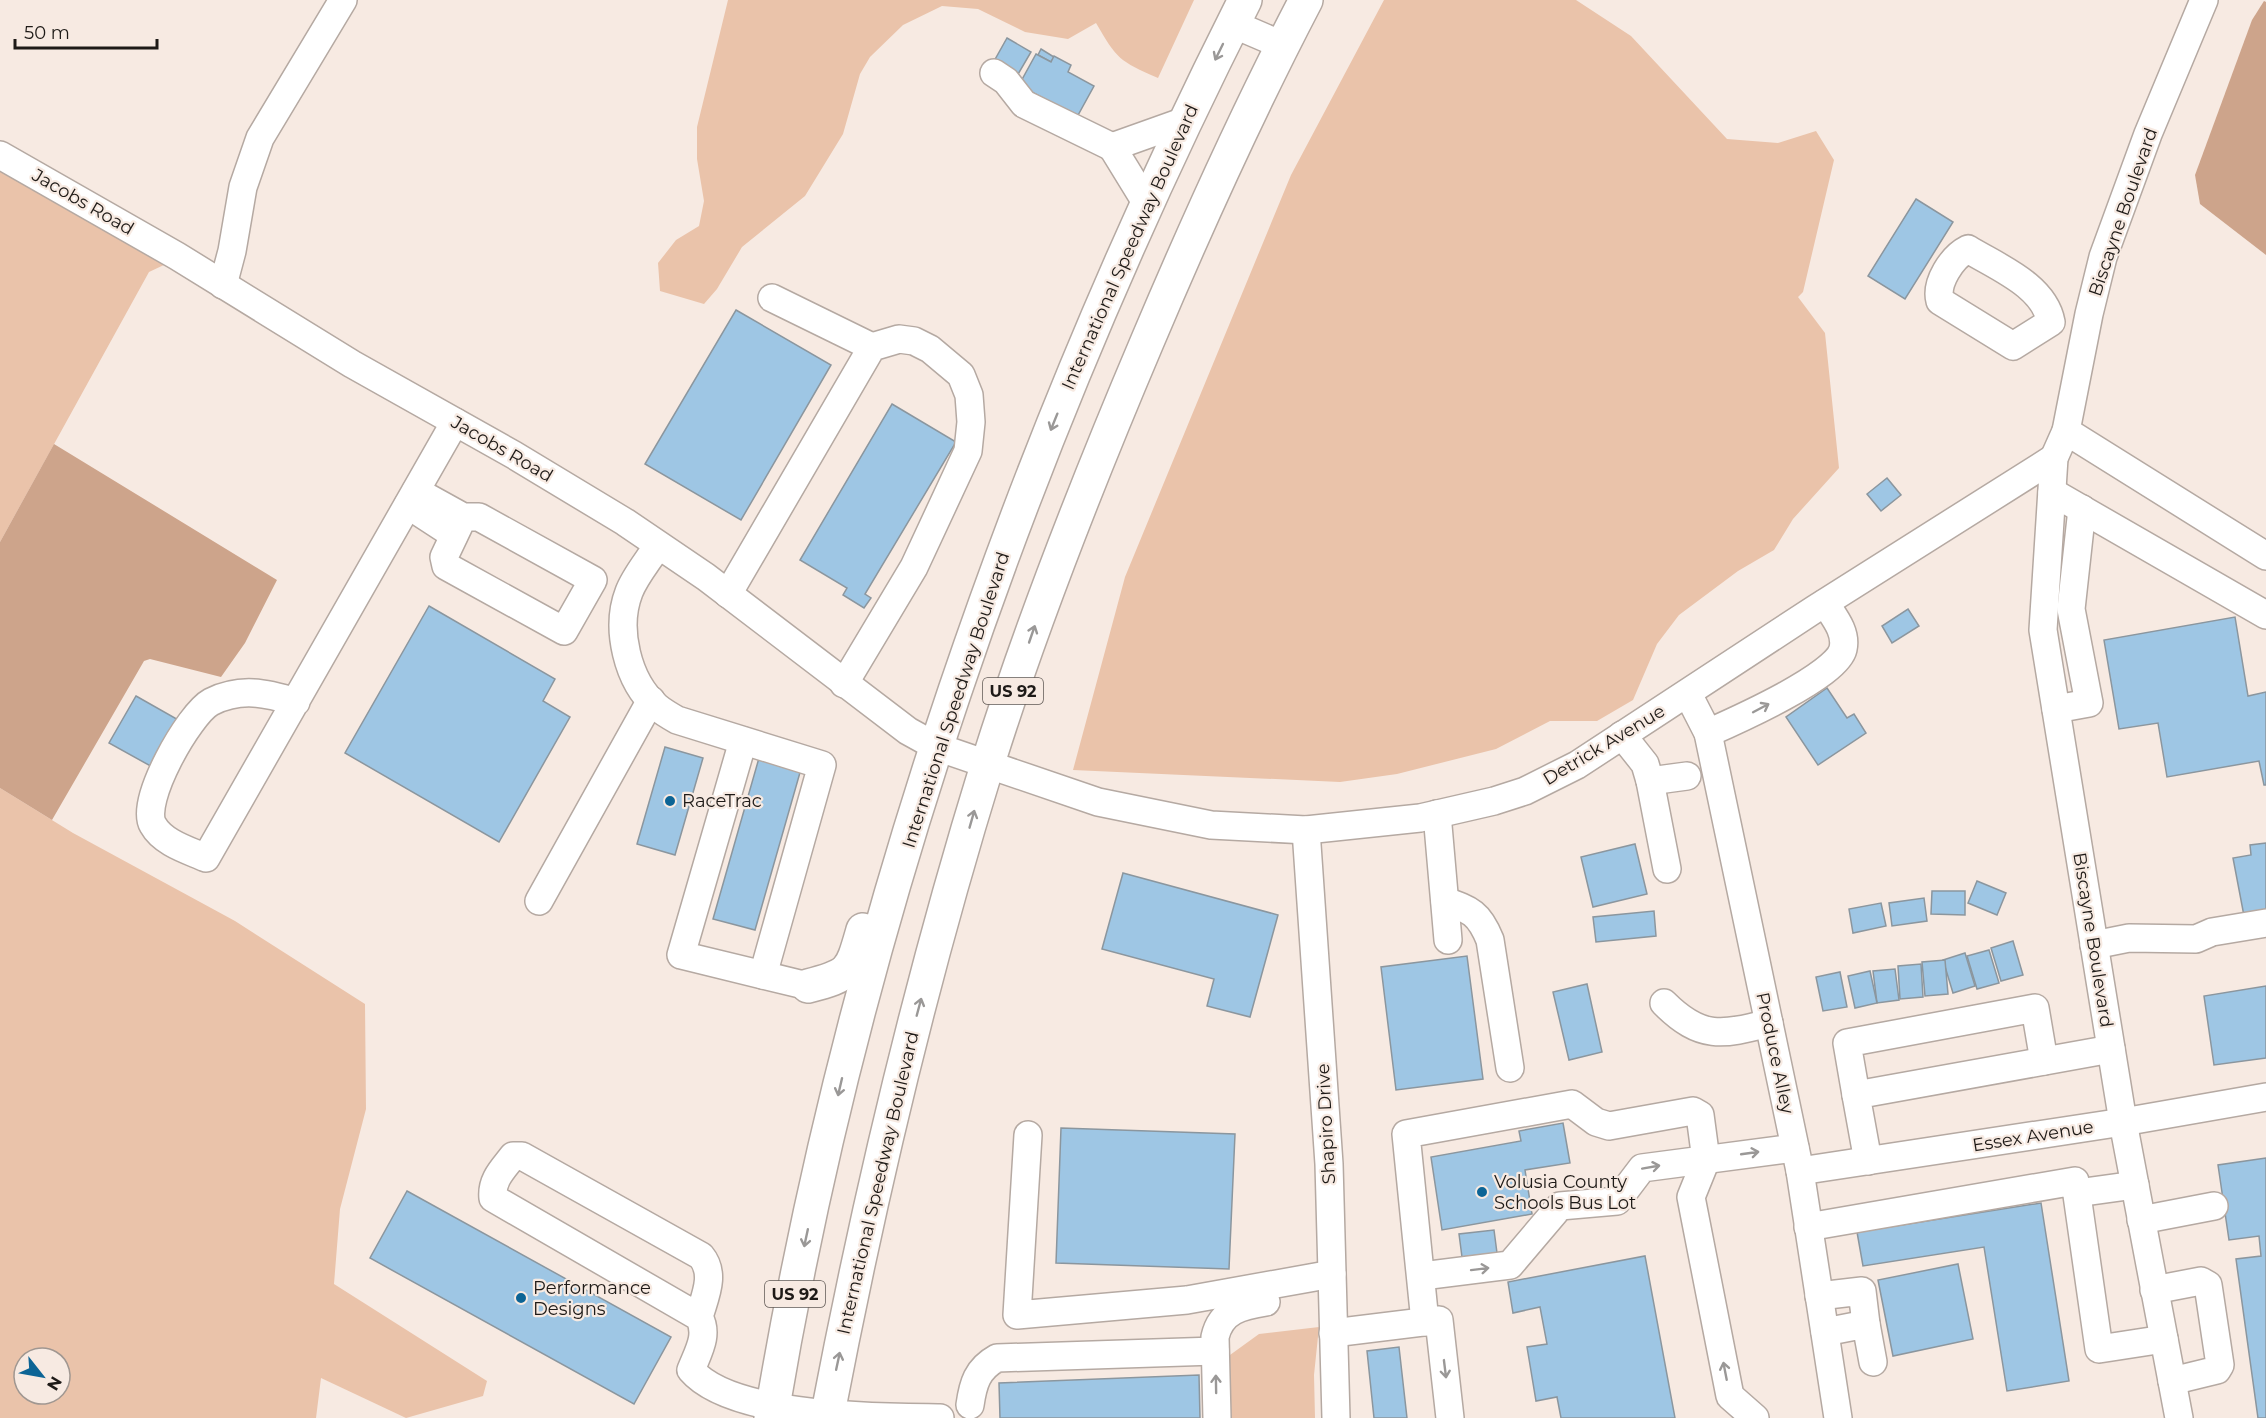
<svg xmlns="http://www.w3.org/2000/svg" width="2266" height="1418" font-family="Montserrat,sans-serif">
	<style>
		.green { fill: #eac3aa; fill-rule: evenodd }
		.water { fill: #cda48b }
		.building { fill: #9ec6e4; stroke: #8b969e; stroke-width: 1.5 }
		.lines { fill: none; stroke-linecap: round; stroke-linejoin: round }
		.minor-casing { stroke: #b5a9a2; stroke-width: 30 }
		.major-casing { stroke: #b5a9a2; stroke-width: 36 }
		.minor { stroke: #fff; stroke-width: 27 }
		.major { stroke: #fff; stroke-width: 33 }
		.oneway { stroke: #9a9897 }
		.poi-dot { fill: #0c6495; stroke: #f7eae2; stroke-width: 2 }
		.labels { text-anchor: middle; stroke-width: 4.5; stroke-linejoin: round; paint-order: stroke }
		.shield { fill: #f7eae2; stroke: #5f5854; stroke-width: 1.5 }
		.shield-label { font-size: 16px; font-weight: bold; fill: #1e1a17 }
		.street-label { font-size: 18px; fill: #1e1a17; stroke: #f7eae2 }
		.poi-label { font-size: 18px; fill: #1e1a17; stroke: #f7eae2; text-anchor: start }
	</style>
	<rect width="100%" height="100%" fill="#f7eae2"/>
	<!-- green -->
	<g class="green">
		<path d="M728,0H1194L1158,78C1119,61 1117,59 1096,23L1068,39L1025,32L978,9L942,6L903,25L870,57L860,74L843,134L805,196L742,247L717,289L704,304L660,291L658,263L676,240L699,226L704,201L697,159V127Z"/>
		<path d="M1384,0H1576L1631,36L1727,139L1778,143L1816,131L1834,160L1803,292L1798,297L1825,333L1839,468L1793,519L1774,550L1738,571L1679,615L1657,644L1633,700L1597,721H1550L1496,749L1397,774L1340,782L1073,770L1125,577L1291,175Z"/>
		<path d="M0,166L166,264L149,272L0,542Z"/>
		<path d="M0,788L73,833L235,921L365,1004L366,1109L340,1209L334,1284L487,1381L483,1396L406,1418L321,1378L316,1418H0ZM24,1358H60V1394H24Z"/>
		<path d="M1319,1327L1314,1375L1315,1418H1209L1212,1368L1259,1334Z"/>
	</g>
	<!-- water -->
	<g class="water">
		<path d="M2264,1L2266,2V255L2200,204L2195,175L2252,20Z"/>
		<path d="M54,444L277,580L245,643L221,677L150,659L144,661L52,820L0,788V542Z"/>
	</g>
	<!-- building -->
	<g class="building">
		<path d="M1007,38L1031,52L1017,76L993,63Z"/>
		<path d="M1041,49L1054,57L1051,62L1038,55Z"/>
		<path d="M1036,54L1051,62L1054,56L1071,65L1068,72L1094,86L1077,117L1019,85Z"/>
		<path d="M1916,199L1953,222L1905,299L1868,276Z"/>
		<path d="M736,310L831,365L741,520L645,464Z"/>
		<path d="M892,404L956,442L865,594L871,598L864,608L843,595L847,588L800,560Z"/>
		<path d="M1887,478L1901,495L1881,511L1867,494Z"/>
		<path d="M429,606L555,679L543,701L570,717L499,842L345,753Z"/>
		<path d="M1908,609L1919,626L1892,643L1882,626Z"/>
		<path d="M2235,617L2248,696L2266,692V785H2264L2259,761L2167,777L2158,723L2119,729L2104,640Z"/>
		<path d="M1827,688L1847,718L1854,714L1866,733L1818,765L1786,717Z"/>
		<path d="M136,696L182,722L156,769L109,743Z"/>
		<path d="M665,747L703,758L675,855L637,844Z"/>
		<path d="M759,758L801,769L755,930L713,919Z"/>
		<path d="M2266,843V912L2244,916L2233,858L2251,855L2250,845Z"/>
		<path d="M1635,844L1647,894L1593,907L1581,857Z"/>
		<path d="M1123,873L1278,915L1250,1017L1207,1006L1214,979L1102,949Z"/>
		<path d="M1977,881L2006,893L1997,915L1968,903Z"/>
		<path d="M1932,891H1965V915L1931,914Z"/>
		<path d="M1924,898L1927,921L1892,926L1889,903Z"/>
		<path d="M1881,903L1886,926L1853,933L1849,909Z"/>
		<path d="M1654,911L1656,936L1596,942L1593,917Z"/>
		<path d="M2013,941L2023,975L2001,981L1991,948Z"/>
		<path d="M1989,950L1999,983L1977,989L1967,956Z"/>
		<path d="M1965,953L1975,986L1953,993L1943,960Z"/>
		<path d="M1467,956L1483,1079L1396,1090L1381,967Z"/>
		<path d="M1945,960L1948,994L1925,996L1922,962Z"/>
		<path d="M1921,964L1923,997L1900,999L1898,966Z"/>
		<path d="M1895,969L1899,1000L1877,1003L1873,971Z"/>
		<path d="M1870,971L1877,1003L1855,1008L1848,976Z"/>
		<path d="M1840,972L1847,1007L1823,1011L1816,977Z"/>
		<path d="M1587,984L1602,1052L1569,1060L1553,992Z"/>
		<path d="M2266,986V1058L2214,1065L2204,996Z"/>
		<path d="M1563,1123L1570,1163L1525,1170L1532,1214L1442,1230L1431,1157L1521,1141L1519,1131Z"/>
		<path d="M1061,1128L1235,1134L1229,1269L1056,1263Z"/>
		<path d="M2266,1158V1418H2258L2236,1259L2261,1256L2259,1236L2229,1240L2218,1165Z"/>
		<path d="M407,1191L671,1337L634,1404L370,1258Z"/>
		<path d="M2041,1203L2069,1381L2007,1391L1984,1247L1863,1266L1857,1232Z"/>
		<path d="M1494,1230L1497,1253L1462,1257L1459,1234Z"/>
		<path d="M1645,1256L1675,1418H1561L1557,1397L1536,1401L1527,1347L1547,1344L1540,1307L1513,1313L1508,1282Z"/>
		<path d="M1958,1264L1973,1339L1893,1356L1878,1280Z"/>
		<path d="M1399,1347L1407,1418H1374L1367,1351Z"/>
		<path d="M1199,1375L1200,1418H1000L999,1383Z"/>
	</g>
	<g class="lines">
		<!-- minor casing -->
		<g class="minor-casing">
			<g id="minor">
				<path d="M1233,24L1282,45"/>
				<path d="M994,73L1006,81L1024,104L1112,147"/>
				<path d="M0,155L177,256L352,364L514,455L625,522L706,577L908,731L937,747L1098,802L1211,825L1306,830L1420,818L1494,801L1525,791L1577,765L1815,609L2054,458"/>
				<path d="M1147,204L1112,147L1185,121"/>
				<path d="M1968,249C1997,267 2044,285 2051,322L2013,346L1940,301C1935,283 1952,257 1968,249Z"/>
				<path d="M223,285L232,251L243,187L260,138L343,0"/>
				<path d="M772,298L872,347"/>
				<path d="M2066,431L2266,556"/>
				<path d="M416,491L463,517H479L593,580L564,631L446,566L444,557L463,517"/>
				<path d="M2052,492L2266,615"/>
				<path d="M408,505L454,535"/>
				<path d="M658,545C649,560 635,576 629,592C615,628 627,681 657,707C663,712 670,716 677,720L822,765L763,975"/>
				<path d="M728,594L872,347L899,339L914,341L930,349L961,375L969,395L971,422L968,451L914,567L844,684"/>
				<path d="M1688,694L1708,733L1800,1171L1838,1418"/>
				<path d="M296,702C266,693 241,687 211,702C189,714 139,802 153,825C163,843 188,850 206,858L455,422"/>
				<path d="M2056,709L2089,703L2071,609L2082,509"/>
				<path d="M1708,733C1735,721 1837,676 1843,649C1847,632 1834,617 1825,603"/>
				<path d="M1622,735L1645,764L1650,781L1667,869"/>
				<path d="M743,741L681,955L808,986"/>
				<path d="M1650,781L1687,776"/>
				<path d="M1437,814L1448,940"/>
				<path d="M1306,830L1329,1164L1336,1418"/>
				<path d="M539,901L651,700"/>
				<path d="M1445,901C1471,910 1479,913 1490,940L1510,1068"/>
				<path d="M2094,945L2129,938L2196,939L2212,932L2266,923"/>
				<path d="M1664,1003C1701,1040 1722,1035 1769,1023"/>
				<path d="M1856,1095L1847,1043L2035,1008L2044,1061"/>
				<path d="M1028,1135L1017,1315L1187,1300L1332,1274"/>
				<path d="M1868,1161L1856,1095L2111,1049"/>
				<path d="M1800,1171L2123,1122L2266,1097"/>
				<path d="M2077,1193L2135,1185"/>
				<path d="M2141,1220L2214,1206"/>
				<path d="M1808,1227L2075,1181L2099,1349L2164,1339"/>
				<path d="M1422,1276L1510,1265L1560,1206L1617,1201L1642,1168L1795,1148"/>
				<path d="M2154,1290L2201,1281L2208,1285L2220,1365L2217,1370L2172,1381"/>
				<path d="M1819,1296L1862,1291L1866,1324"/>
				<path d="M699,1317C705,1296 716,1274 701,1256L522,1156H513C503,1169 491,1180 493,1198L699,1317C709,1335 698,1352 691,1370C732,1418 878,1417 940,1418"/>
				<path d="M1425,1322L1406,1134L1572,1104L1596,1122L1609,1126L1693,1111L1700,1115L1706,1160L1691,1197L1730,1396L1755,1418"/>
				<path d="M1825,1332L1866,1324L1873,1362"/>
				<path d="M1333,1333L1439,1320L1450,1418"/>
				<path d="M970,1405C973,1384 977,1369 997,1358L1215,1351"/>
				<path d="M1217,1418L1215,1337C1221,1310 1242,1306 1266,1302"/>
				<path d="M2179,1418L2123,1122L2043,630L2054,458L2066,431L2089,314L2103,257L2148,134L2204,0"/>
			</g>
		</g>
		<!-- major casing -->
		<g class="major-casing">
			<g id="major">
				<path d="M808,986C851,975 851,972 863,930"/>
				<path d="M771,1418C852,930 1022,441 1245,0"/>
				<path d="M827,1418C869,1198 921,979 987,766C1032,622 1088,481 1147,342C1196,226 1248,111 1306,0"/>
			</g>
		</g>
		<!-- minor -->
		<use href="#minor" class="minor"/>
		<!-- major -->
		<use href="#major" class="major"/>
	</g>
	<!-- one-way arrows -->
	<defs><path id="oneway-shaft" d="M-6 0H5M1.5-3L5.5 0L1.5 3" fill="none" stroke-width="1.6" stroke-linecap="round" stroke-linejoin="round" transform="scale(1.5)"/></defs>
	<g class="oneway">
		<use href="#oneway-shaft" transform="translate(1219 52) rotate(116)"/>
		<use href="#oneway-shaft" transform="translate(1054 422) rotate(112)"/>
		<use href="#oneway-shaft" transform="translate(1032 634) rotate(-71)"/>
		<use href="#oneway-shaft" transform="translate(1761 708) rotate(-28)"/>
		<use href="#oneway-shaft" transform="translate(972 819) rotate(-74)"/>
		<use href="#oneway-shaft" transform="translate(919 1007) rotate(-75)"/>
		<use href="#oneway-shaft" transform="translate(840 1087) rotate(103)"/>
		<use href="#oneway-shaft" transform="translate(1750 1153) rotate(-8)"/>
		<use href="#oneway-shaft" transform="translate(1651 1167) rotate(-10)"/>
		<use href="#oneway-shaft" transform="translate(806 1238) rotate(102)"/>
		<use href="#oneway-shaft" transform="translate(1480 1269) rotate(-7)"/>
		<use href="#oneway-shaft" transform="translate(838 1361) rotate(-78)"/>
		<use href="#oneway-shaft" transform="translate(1445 1369) rotate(83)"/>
		<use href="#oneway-shaft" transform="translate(1725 1371) rotate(-101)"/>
		<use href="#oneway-shaft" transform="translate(1216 1384) rotate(-91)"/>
	</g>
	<!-- markers -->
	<g class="poi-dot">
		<circle cx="670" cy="801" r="6"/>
		<circle cx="1482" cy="1192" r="6"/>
		<circle cx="521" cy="1298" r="6"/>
	</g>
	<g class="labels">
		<!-- shield labels -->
		<g class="shield">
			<rect x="983" y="678" width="60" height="26" rx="4.5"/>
			<rect x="765" y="1281" width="60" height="26" rx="4.5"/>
		</g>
		<g class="shield-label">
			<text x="1013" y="697">US 92</text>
			<text x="795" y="1300">US 92</text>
		</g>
		<!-- street labels -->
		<g class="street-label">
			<text transform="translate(83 202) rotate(30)" y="6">Jacobs Road</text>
			<text transform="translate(2123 212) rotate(-71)" y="6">Biscayne Boulevard</text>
			<text transform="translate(1130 247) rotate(-66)" y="6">International Speedway Boulevard</text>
			<text transform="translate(502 449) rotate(30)" y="6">Jacobs Road</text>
			<text transform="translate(956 700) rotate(-72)" y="6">International Speedway Boulevard</text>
			<text transform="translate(1604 745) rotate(-31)" y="6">Detrick Avenue</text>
			<text transform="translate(2093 940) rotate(81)" y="6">Biscayne Boulevard</text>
			<text transform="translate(1775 1053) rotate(78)" y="6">Produce Alley</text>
			<text transform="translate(1326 1124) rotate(-93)" y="6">Shapiro Drive</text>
			<text transform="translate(2033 1136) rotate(-9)" y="6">Essex Avenue</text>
			<text transform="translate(878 1183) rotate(-77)" y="6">International Speedway Boulevard</text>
		</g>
		<!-- poi labels -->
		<g class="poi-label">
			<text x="682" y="807">RaceTrac</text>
			<text x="1494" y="1188">Volusia County<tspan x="1494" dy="21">Schools Bus Lot</tspan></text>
			<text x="533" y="1294">Performance<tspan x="533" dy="21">Designs</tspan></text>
		</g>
	</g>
	<!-- north arrow -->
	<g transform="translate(42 1376) rotate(121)"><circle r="28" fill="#f7eae2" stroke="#a09791" stroke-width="1.5"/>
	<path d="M0-4.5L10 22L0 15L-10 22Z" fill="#0c6495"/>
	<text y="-9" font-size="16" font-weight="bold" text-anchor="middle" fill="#1e1a17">N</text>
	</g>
	<!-- scale -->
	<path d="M15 39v9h142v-9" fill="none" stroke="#1e1a17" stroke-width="3"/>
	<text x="24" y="39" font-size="18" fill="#1e1a17" stroke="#f7eae2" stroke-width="4.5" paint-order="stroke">50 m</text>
</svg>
